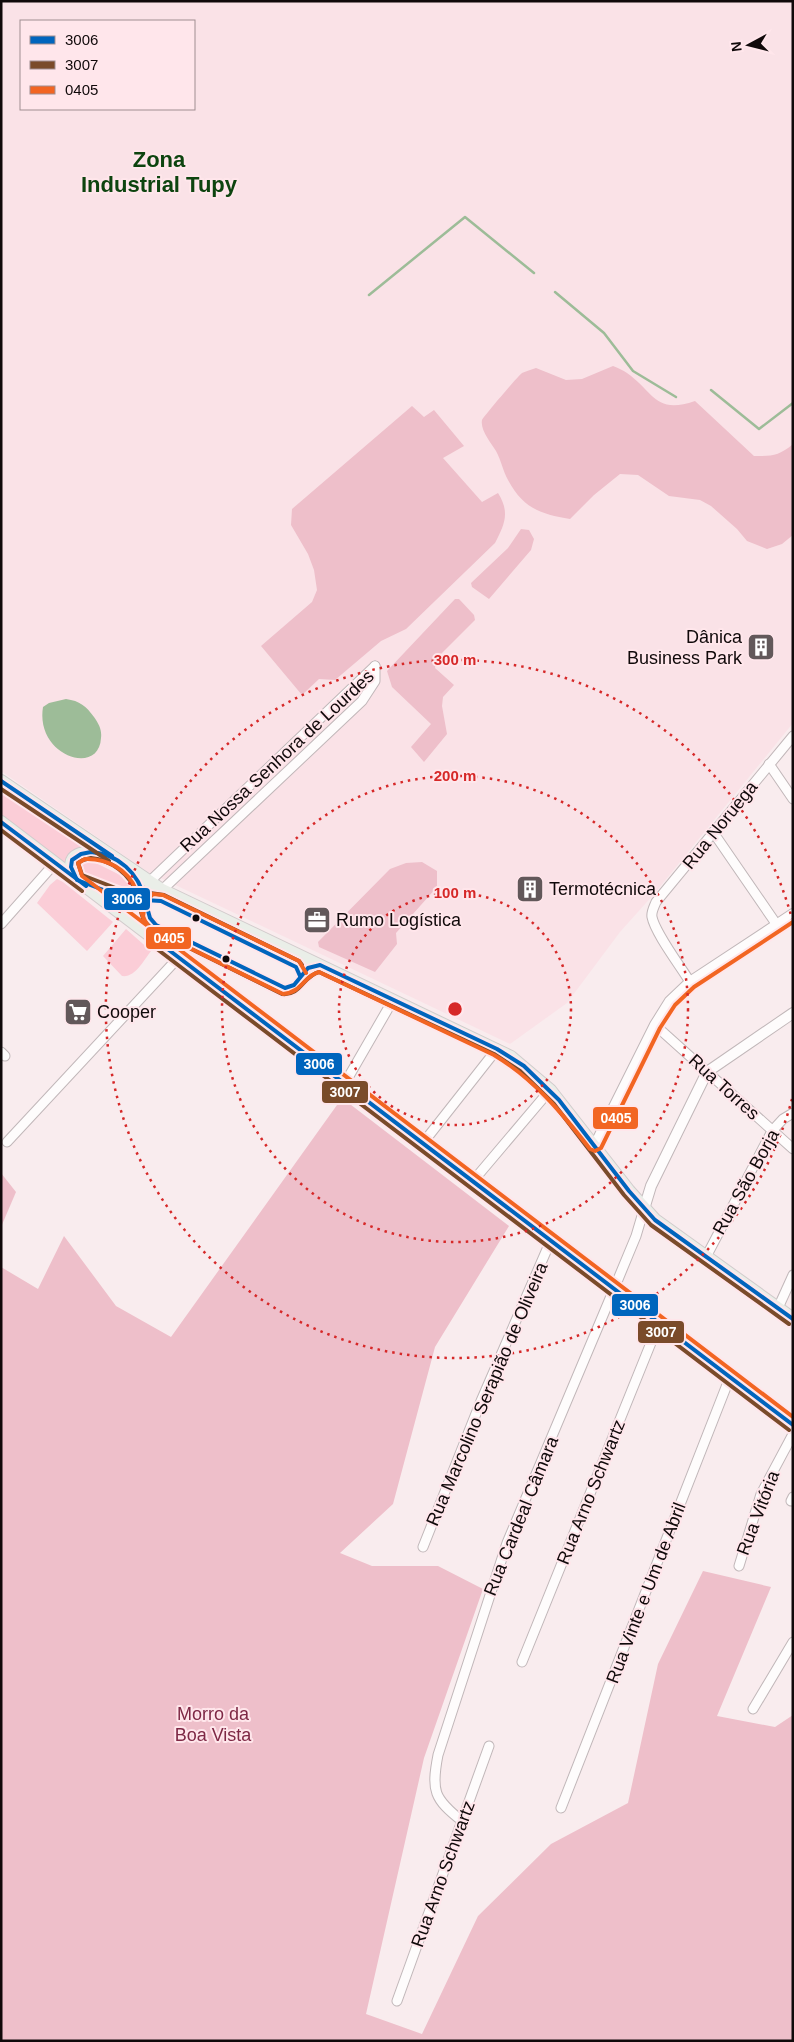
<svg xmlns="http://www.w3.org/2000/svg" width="794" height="2042" font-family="Helvetica,sans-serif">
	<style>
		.built { fill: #fae2e7; fill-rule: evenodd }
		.green { fill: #fbcdd7 }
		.forest { fill: #eebfca }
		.water { fill: #9dbc98 }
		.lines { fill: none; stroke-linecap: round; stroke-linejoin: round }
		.stream { stroke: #9dbc98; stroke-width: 2.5 }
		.minor-casing { stroke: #c1b7b9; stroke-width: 11 }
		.tertiary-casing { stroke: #c1b7b9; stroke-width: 12 }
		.primary-casing { stroke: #d2cbcc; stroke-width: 14 }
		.minor { stroke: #fefcfc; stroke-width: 9 }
		.tertiary { stroke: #fefcfc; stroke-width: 10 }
		.primary { stroke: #eaeee8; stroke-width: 12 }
		.bus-1-casing { stroke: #ffe6eb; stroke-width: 8 }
		.bus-2-casing { stroke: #ffe6eb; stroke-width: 8 }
		.bus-3-casing { stroke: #ffe6eb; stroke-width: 8 }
		.bus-1 { stroke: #0065bd; stroke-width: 4 }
		.bus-2 { stroke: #7a4b2a; stroke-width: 4 }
		.bus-3 { stroke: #f26522; stroke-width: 4 }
		.ring { fill: none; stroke: #d62828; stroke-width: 2.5; stroke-dasharray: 2.5 5 }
		.bus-dot { fill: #10090a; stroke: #ffe6eb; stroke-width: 2 }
		.labels { text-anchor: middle; stroke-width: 4; stroke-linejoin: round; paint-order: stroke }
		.poi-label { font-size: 18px; fill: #10090a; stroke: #ffe6eb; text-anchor: start }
		.street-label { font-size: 18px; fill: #10090a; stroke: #ffe6eb }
		.park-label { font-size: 18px; fill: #7e2845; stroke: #ffe6eb }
		.district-label { font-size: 22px; font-weight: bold; fill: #0d440f; stroke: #ffe6eb }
		.centre { fill: #d62828; stroke: #ffe6eb; stroke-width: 2.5 }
		.ring-label { font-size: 15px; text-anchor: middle; font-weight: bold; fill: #d62828; stroke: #ffe6eb; stroke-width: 4; stroke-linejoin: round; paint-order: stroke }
		.line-badge { stroke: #ffe6eb; stroke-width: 2 }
		.badge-label { font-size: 14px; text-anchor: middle; font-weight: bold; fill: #fff }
	</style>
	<rect width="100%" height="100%" fill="#f9ecee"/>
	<!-- built -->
	<path class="built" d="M1,1H793V723L654,894L620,932L567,1003L510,1044L148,872L1,771ZM21,21H194V109H21Z"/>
	<!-- green -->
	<g class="green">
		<path d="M1,785L91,848L68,867L1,814Z"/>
		<path d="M88,859L134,882L138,887L140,893L138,896L133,897L83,876L78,870V865Z"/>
		<path d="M57,879L63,882L113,922L87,951L37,903L50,885Z"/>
		<path d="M126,929L151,951C144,960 135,978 122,976L103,956Z"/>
	</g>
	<!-- forest -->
	<g class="forest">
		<path d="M613,366C618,368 623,370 627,373C654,392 655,415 695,401L754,456C772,456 779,456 793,444V535L782,544L767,549L747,541L737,529L711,506L700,500L669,496L638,475L620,474L594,495L570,519C540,514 523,508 508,480C503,471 501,460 496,451C491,443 480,430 482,420C483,417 518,376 522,373C526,371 531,370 536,368L566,380L582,379Z"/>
		<path d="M412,406L424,417L434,410L464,446L443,458L482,502L498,493C510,512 505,524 495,543L406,629L381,641L335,680L319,679L302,695L261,646L312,602L317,590L314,570L308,554L291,525L292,509Z"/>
		<path d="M521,529L529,530L534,539L531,550L489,599L472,587L471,583L508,548Z"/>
		<path d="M455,599H459L474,615L475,620L437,658L435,668L454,685L443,697L442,706L447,734L424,762L411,747L431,724L392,687L387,671Z"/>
		<path d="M422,862L437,871V887L396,933L397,944L375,972L319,947L318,942L390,869L406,863Z"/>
		<path d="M342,1098L509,1226L435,1347L393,1504L340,1553L372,1566H438L483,1589L424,1758L366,2014L422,2034L478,1916L551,1844L628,1803L658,1664L703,1571L771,1587L717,1716L775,1727L793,1715V2041H1V1267L38,1289L64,1236L116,1306L171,1337Z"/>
		<path d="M1,1173L16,1192L1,1227Z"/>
	</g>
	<!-- water -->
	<path class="water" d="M66,699C80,701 86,706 94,717C99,724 102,730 101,738C99,777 35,756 43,707L49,703Z"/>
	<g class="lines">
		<!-- stream -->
		<g class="stream">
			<path d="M555,292L604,333L633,371L676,397"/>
			<path d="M369,295L465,217L534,273"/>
			<path d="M711,390L759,429L793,403"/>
		</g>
		<!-- minor casing -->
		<g class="minor-casing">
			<g id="minor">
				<path d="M769,764L793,799"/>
				<path d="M713,832L777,925"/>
				<path d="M149,882L375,666"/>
				<path d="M162,890L362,701L375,681V666"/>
				<path d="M1,924L55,863"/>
				<path d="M690,982C681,967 655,933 652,917C651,912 654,907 656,902L793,736"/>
				<path d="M655,1025L793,1149"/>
				<path d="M1,1052L5,1056"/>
				<path d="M345,1083L393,1000"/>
				<path d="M7,1142L179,957"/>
				<path d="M423,1143L497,1049"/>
				<path d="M473,1181L550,1090"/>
				<path d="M706,1257L772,1131L783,1119L793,1113"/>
				<path d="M778,1308L793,1275"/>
				<path d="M791,1501L793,1497"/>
				<path d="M423,1547L481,1401L551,1240"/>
				<path d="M739,1566L761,1494L793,1434"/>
				<path d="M522,1662L659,1323"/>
				<path d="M753,1709L793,1642"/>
				<path d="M561,1808L730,1377"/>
				<path d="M462,1821C434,1799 431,1791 438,1755L507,1543L614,1289L636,1236L644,1209"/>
				<path d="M397,2001L489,1746"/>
			</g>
		</g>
		<!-- tertiary casing -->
		<g class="tertiary-casing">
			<g id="tertiary">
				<path d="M595,1145L655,1025L670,1001L690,982L793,914"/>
				<path d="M644,1209L651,1186L707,1072L793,1013"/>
			</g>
		</g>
		<!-- primary casing -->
		<g class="primary-casing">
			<g id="primary">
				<path d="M1,781L162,890L511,1057L550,1090L629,1191L655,1220L793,1319"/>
				<path d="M1,822L793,1425"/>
				<path d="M77,880C59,852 87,849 108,856"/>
			</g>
		</g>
		<!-- minor -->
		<use href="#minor" class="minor"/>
		<!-- tertiary -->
		<use href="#tertiary" class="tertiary"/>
		<!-- primary -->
		<use href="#primary" class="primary"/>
		<!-- bus-1 casing -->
		<g class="bus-1-casing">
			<g id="bus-1">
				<path d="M1,781L112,856"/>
				<path d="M1,822L86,886"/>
				<path d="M91,852C118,854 139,873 145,900H130L77,880L71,867L72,860L81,854Z"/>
				<path d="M145,900L150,918L156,925L285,988L294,985L308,968L320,965L497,1049L524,1066L559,1100L629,1191L655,1220L793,1319"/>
				<path d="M145,900L161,901L296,967L300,976"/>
				<path d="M161,944L793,1425"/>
			</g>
		</g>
		<!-- bus-2 casing -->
		<g class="bus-2-casing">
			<g id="bus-2">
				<path d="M1,789L109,861"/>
				<path d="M1,830L82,891"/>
				<path d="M91,858C111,860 130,874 137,894H131L82,875L78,863L83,860Z"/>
				<path d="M150,893L164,895L299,961L302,965"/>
				<path d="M139,906L144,921L153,930L282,994C301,996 303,976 319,972L494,1054L520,1071L554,1104L624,1195L651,1225L789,1324"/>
				<path d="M157,949L789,1430"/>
			</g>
		</g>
		<!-- bus-3 casing -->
		<g class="bus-3-casing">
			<g id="bus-3">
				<path d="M85,859C106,858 128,869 136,890C140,903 140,916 149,927L82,876L78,863Z"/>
				<path d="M143,917L145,902L153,894L163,895L299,961L306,973"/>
				<path d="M793,922L694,987L675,1005L660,1028L601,1148L595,1151L590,1149C562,1113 534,1079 494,1055L319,972C303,976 303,992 283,994L155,931L793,1417"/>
			</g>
		</g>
		<!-- bus-1 -->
		<use href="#bus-1" class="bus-1"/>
		<!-- bus-2 -->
		<use href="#bus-2" class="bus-2"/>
		<!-- bus-3 -->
		<use href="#bus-3" class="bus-3"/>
	</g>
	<!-- distance rings -->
	<g class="ring">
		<circle cx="455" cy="1009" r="116"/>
		<circle cx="455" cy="1009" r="233"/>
		<path d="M792 1099A349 349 0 1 1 792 919"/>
	</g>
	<!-- icons -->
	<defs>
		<g id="building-square" transform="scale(1.4375)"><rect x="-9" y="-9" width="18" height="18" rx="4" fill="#62585a" stroke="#ffe6eb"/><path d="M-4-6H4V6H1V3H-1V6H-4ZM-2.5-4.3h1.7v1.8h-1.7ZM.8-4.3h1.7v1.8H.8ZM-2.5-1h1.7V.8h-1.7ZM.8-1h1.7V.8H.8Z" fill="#fff"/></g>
		<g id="office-square" transform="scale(1.4375)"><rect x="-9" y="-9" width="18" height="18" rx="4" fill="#62585a" stroke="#ffe6eb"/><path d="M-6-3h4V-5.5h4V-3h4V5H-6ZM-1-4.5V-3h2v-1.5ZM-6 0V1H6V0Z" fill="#fff"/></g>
		<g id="supermarket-square" transform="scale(1.4375)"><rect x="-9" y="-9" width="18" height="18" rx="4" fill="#62585a" stroke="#ffe6eb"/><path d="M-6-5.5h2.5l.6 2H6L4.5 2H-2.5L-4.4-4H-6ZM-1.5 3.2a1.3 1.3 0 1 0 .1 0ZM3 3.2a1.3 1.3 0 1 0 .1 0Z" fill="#fff"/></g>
	</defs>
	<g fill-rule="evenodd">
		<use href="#building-square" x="761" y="647"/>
		<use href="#building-square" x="530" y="889"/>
		<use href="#office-square" x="317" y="920"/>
		<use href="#supermarket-square" x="78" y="1012"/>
	</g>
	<!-- markers -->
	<g class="bus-dot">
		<circle cx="196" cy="918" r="4.5"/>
		<circle cx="226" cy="959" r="4.5"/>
	</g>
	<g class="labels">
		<!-- poi labels -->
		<g class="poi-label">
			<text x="742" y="643" text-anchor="end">Dânica<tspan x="742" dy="21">Business Park</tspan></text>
			<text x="549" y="895">Termotécnica</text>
			<text x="336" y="926">Rumo Logística</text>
			<text x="97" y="1018">Cooper</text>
		</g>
		<!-- street labels -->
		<g class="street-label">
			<text transform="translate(277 761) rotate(-43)" y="6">Rua Nossa Senhora de Lourdes</text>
			<text transform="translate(720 825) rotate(-51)" y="6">Rua Noruega</text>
			<text transform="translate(724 1087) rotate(42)" y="6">Rua Torres</text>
			<text transform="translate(746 1182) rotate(-61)" y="6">Rua São Borja</text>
			<text transform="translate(487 1394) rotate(-67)" y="6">Rua Marcolino Serapião de Oliveira</text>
			<text transform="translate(591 1492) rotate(-68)" y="6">Rua Arno Schwartz</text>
			<text transform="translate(758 1513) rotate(-69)" y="6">Rua Vitória</text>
			<text transform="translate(521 1516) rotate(-68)" y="6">Rua Cardeal Câmara</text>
			<text transform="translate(646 1593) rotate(-69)" y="6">Rua Vinte e Um de Abril</text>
			<text transform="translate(443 1874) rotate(-70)" y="6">Rua Arno Schwartz</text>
		</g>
		<!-- park labels -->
		<g class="park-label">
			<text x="213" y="1720">Morro da<tspan x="213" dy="21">Boa Vista</tspan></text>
		</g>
		<!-- district labels -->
		<g class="district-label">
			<text x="159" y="167">Zona<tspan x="159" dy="25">Industrial Tupy</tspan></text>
		</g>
	</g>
	<circle cx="455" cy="1009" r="8" class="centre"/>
	<g class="ring-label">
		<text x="455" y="665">300 m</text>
		<text x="455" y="781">200 m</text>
		<text x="455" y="898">100 m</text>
	</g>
	<g class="line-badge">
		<rect x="103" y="887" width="48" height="24" rx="5" fill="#0065bd"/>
		<rect x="145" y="926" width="47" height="24" rx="5" fill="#f26522"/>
		<rect x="295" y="1052" width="48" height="24" rx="5" fill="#0065bd"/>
		<rect x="321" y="1080" width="48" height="24" rx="5" fill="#7a4b2a"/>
		<rect x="592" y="1106" width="47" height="24" rx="5" fill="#f26522"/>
		<rect x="611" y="1293" width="48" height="24" rx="5" fill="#0065bd"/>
		<rect x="637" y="1320" width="48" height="24" rx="5" fill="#7a4b2a"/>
	</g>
	<g class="badge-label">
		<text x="127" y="904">3006</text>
		<text x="169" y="943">0405</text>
		<text x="319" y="1069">3006</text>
		<text x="345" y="1097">3007</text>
		<text x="616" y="1123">0405</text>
		<text x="635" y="1310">3006</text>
		<text x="661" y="1337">3007</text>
	</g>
	<!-- border -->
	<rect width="794" height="2042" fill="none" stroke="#10090a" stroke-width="5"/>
	<!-- legend -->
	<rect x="20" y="20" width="175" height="90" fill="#ffe6eb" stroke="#9f8e91"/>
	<rect x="30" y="36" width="25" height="8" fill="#0065bd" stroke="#9f8e91"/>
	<text x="65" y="45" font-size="15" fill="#10090a">3006</text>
	<rect x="30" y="61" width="25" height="8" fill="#7a4b2a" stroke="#9f8e91"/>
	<text x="65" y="70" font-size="15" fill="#10090a">3007</text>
	<rect x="30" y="86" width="25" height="8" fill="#f26522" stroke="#9f8e91"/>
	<text x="65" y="95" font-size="15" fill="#10090a">0405</text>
	<!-- north arrow -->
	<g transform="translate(749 45) rotate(263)" stroke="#ffe6eb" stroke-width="4" paint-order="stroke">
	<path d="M0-4L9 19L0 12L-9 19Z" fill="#10090a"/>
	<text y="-8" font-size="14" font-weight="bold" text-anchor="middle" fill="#10090a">N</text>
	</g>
</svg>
